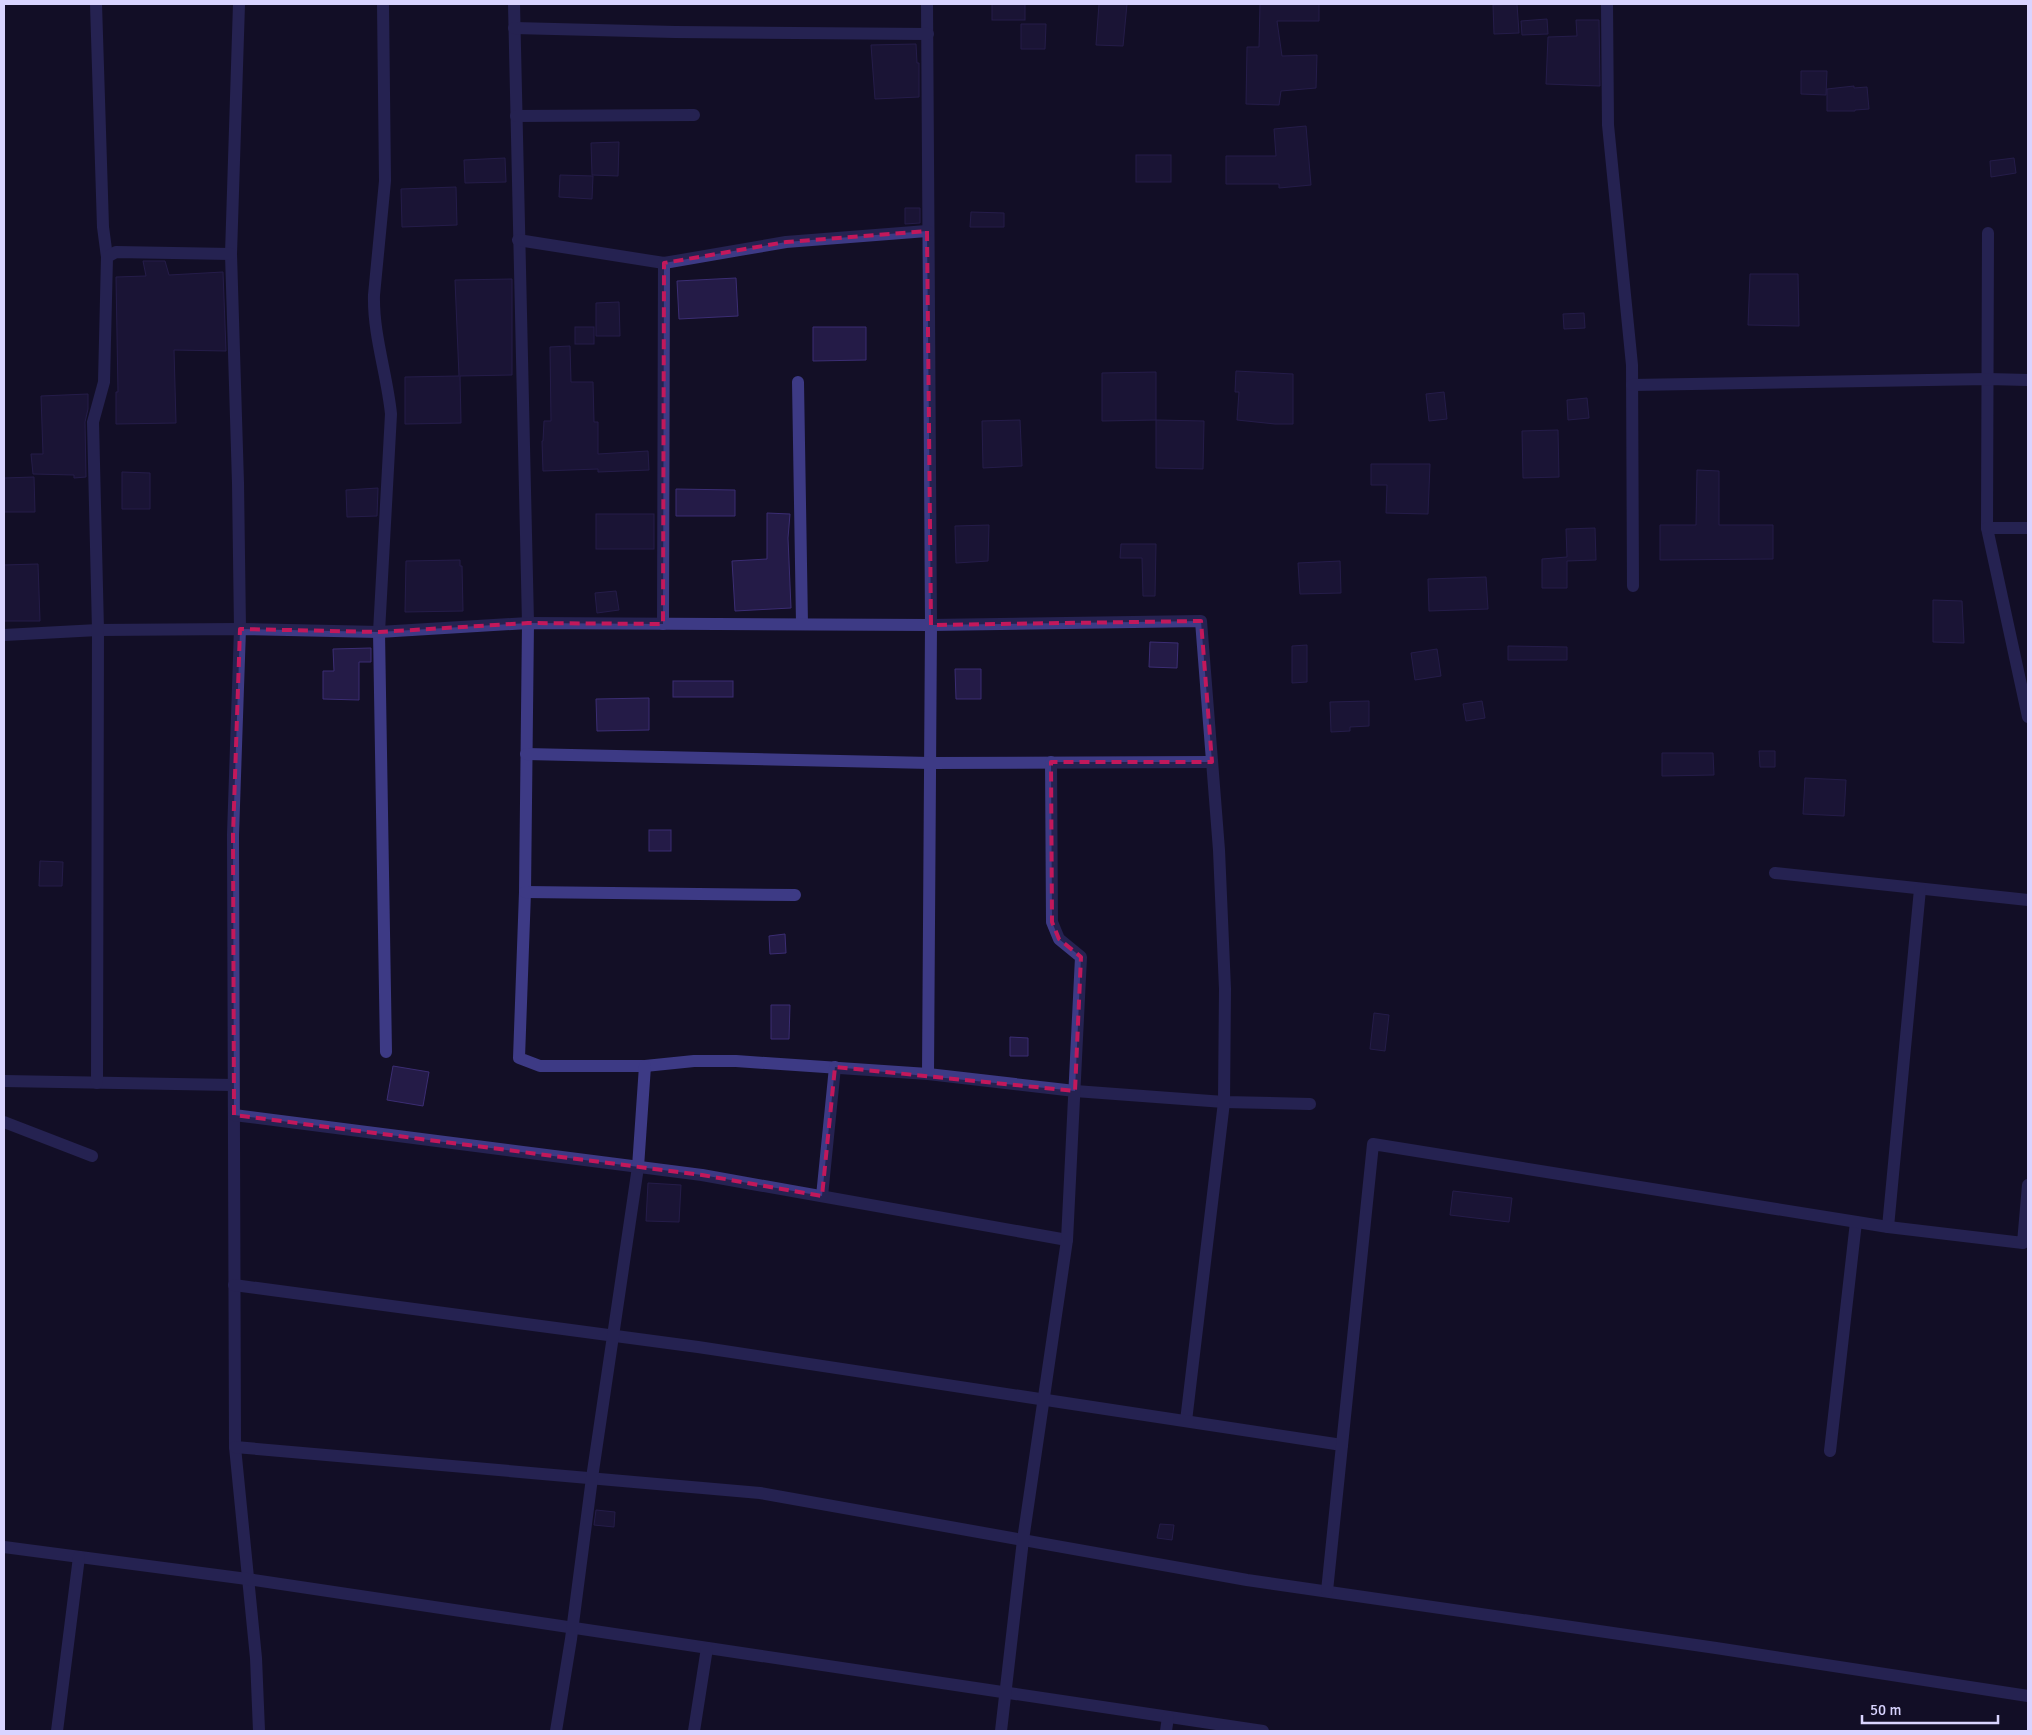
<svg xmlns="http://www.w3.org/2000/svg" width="2032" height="1735" font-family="Signika,sans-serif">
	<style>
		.building { fill: #241b47; stroke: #3b2d73 }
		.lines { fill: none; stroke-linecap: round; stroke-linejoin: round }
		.street { stroke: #3d3a85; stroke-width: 12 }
		.marked { fill: none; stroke: #c2185b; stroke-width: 4; stroke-dasharray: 10 6; stroke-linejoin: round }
	</style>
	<rect width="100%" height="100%" fill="#130f26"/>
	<!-- building -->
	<g class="building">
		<rect x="992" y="4" width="33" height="16"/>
		<path d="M1099,4H1127L1123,46L1096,45Z"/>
		<path d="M1260,4H1319V21H1277L1282,56L1317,55L1316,88L1281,91L1279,105L1246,104L1247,47H1259Z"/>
		<path d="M1517,4L1519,33L1494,34L1493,5Z"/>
		<path d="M1547,19L1548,34L1522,35L1521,21Z"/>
		<path d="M1576,20H1599L1600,86L1546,84L1548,37L1577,36Z"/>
		<path d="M1021,24H1046L1045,49H1021Z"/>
		<path d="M916,44L917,63H919V97L875,99L871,45Z"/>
		<path d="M1801,71H1827L1826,95L1801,94Z"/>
		<path d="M1854,86V88L1867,87L1869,109L1855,110V111H1827V89Z"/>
		<path d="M1306,126L1311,185L1279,188V184H1226V156H1276L1274,129Z"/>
		<path d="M619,142L618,176L592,175L591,143Z"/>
		<rect x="1136" y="155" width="35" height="27"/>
		<path d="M505,158L506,182L465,183L464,160Z"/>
		<path d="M2014,158L2016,173L1991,177L1990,161Z"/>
		<path d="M560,175L593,176L592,199L559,197Z"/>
		<path d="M456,187L457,225L402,227L401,189Z"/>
		<path d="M905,208H920V223L905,224Z"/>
		<path d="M971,212L1004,213V227H970Z"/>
		<path d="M143,261H165L169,275L223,272L226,351L174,350L176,423L116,424V392H118L116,277L146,276Z"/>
		<path d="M1750,274H1798L1799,326L1748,325Z"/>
		<path d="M736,278L738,316L679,319L677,281Z"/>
		<path d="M512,279V375L460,376L461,423L405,424V377L459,376L455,280Z"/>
		<path d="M619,302L620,336H596V303Z"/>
		<path d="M1584,313L1585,328L1564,329L1563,314Z"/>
		<rect x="575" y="327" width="19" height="17"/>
		<path d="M813,327H866V360L813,361Z"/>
		<path d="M570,346L571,382H593L594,422H598V454L648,451L649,470L598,472V469L543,471L542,441H543L544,421H551L550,347Z"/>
		<path d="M1236,371L1293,374V424H1275L1237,420L1239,392H1235Z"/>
		<path d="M1156,372V420L1102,421V373Z"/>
		<path d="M1444,392L1447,419L1429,421L1426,394Z"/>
		<path d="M88,394V409L85,422L86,477L74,478V475L33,474L31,454H43L41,396Z"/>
		<path d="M1587,398L1589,418L1568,420L1567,400Z"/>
		<path d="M1020,420L1022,466L983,468L982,421Z"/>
		<path d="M1156,420L1204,421L1203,469L1156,468Z"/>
		<path d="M1558,430L1559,477L1523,478L1522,431Z"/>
		<path d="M1371,464H1430L1428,514L1386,513L1387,485H1371Z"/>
		<path d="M1697,470L1719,471V525H1773V559L1660,560V525H1696Z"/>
		<path d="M122,472L150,473V509H122Z"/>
		<path d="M34,477L35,512H4V478Z"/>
		<path d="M378,488L377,516L347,517L346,490Z"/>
		<path d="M676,489L735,490V516H676Z"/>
		<path d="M767,513L790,514L788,538L791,608L735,611L732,561L767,559Z"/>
		<rect x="596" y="514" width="58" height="35"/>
		<path d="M989,525L988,561L956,563L955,526Z"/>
		<path d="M1595,528L1596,560L1567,561V588H1542V559L1567,557L1566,529Z"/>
		<path d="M1121,544H1156L1155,596H1143L1142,558H1120Z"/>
		<path d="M460,560V566H462L463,611L405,612L406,561Z"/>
		<path d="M1340,561L1341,593L1300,594L1298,563Z"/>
		<path d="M38,564L40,621H4V565Z"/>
		<path d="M1486,577L1488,609L1429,611L1428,579Z"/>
		<path d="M616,591L619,610L597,613L595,593Z"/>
		<path d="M1933,600L1962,601L1964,643L1933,642Z"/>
		<path d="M1150,642L1178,643L1177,668L1149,667Z"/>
		<path d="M1307,645V682L1292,683V646Z"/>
		<path d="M1508,646L1567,647V660H1508Z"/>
		<path d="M371,648V662H359V700L323,699V671H334L333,649Z"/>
		<path d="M1437,649L1441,676L1415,680L1411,653Z"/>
		<path d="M955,669H981V699H956Z"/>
		<rect x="673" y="681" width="60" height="16"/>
		<path d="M649,698V730L597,731L596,699Z"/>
		<path d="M1369,701V726L1350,727V731L1331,732L1330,702Z"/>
		<path d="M1482,701L1485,718L1466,721L1463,704Z"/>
		<path d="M1759,751H1775V767H1760Z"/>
		<path d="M1662,753H1713L1714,775L1662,776Z"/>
		<path d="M1805,778L1846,780L1844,816L1803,814Z"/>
		<rect x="649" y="830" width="22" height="21"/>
		<path d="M40,861L63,862L62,886H39Z"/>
		<path d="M785,934L786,953L770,954L769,936Z"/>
		<path d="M771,1005H790L789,1039H771Z"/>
		<path d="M1374,1013L1389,1015L1385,1051L1370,1049Z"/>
		<path d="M1010,1037L1028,1038V1056H1010Z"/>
		<path d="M393,1066L429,1072L423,1106L387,1100Z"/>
		<path d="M648,1183L681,1185L679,1222L646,1221Z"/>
		<path d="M1453,1191L1512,1198L1509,1222L1450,1215Z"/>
		<path d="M596,1510L615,1512L614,1527L594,1525Z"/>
		<path d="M1160,1524L1174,1525L1172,1540L1157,1538Z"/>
	</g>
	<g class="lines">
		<!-- street -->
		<g class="street">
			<path d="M96,4L103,227L107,257"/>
			<path d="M239,4L231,254L238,483L240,629L233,835L235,1447L256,1658L259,1731"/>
			<path d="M383,4L385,181L374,295C373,335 387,374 391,414L379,632L386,1052"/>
			<path d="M514,4L528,623L525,892L519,1058L540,1066H645L694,1061H736L928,1074L1075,1091L1224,1102L1310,1104"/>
			<path d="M927,4L931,625L928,1074"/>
			<path d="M1607,4L1608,125L1632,365L1633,586"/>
			<path d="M514,28L675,32L928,34"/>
			<path d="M516,116L694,115"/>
			<path d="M1988,233L1987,528L2028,717"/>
			<path d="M518,240L664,263L786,242L927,231"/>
			<path d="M798,382L802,624"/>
			<path d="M1632,385L1988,379L2028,380"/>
			<path d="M1987,528H2028"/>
			<path d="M663,624L664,263"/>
			<path d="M4,635L98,630L240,629L379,632L528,623L931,625L1201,621L1219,850L1225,989L1224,1102L1186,1421"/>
			<path d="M526,754L930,763L1212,762"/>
			<path d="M1775,873L2028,900"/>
			<path d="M525,892L795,895"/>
			<path d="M4,1081L233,1085"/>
			<path d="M97,1083L98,630L93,422L104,382L107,257L116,252L231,254"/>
			<path d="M234,1115L702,1175L1067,1240"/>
			<path d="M4,1122L92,1156"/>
			<path d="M822,1196L835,1067"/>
			<path d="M1888,1227L1920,889"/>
			<path d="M234,1285L698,1347L1342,1445"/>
			<path d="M235,1447L760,1493L1247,1580L1716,1648L2028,1696"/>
			<path d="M1830,1451L1856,1222"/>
			<path d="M4,1547L247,1579L1263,1731"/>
			<path d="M1327,1591L1373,1144L1888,1227L2023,1243L2028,1185"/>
			<path d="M57,1731L79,1557"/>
			<path d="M556,1731L571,1639L592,1478L638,1167L645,1066"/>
			<path d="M694,1731L707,1648"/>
			<path d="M1001,1731L1023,1540L1067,1240L1081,957L1059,939L1052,922L1051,762"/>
			<path d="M1166,1731L1168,1717"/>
		</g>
	</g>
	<!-- marked area -->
	<path d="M0 0H2032V1735H0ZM927,231L931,625L1201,621L1212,762H1051L1052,922L1059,939L1081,957L1075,1091L835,1067L822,1196L702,1175L234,1115L233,835L240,629L379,632L528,623L663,624L664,263L786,242Z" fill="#130f26" fill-opacity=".55" fill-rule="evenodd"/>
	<path class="marked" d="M927,231L931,625L1201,621L1212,762H1051L1052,922L1059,939L1081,957L1075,1091L835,1067L822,1196L702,1175L234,1115L233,835L240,629L379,632L528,623L663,624L664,263L786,242Z"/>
	<!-- border -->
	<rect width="2032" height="1735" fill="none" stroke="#d9d4ff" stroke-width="10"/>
	<!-- scale -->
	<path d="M1862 1715v8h136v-8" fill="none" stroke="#d9d4ff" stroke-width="2.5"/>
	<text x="1870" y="1715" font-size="15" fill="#d9d4ff" stroke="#130f26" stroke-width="4" paint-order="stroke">50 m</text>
</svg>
